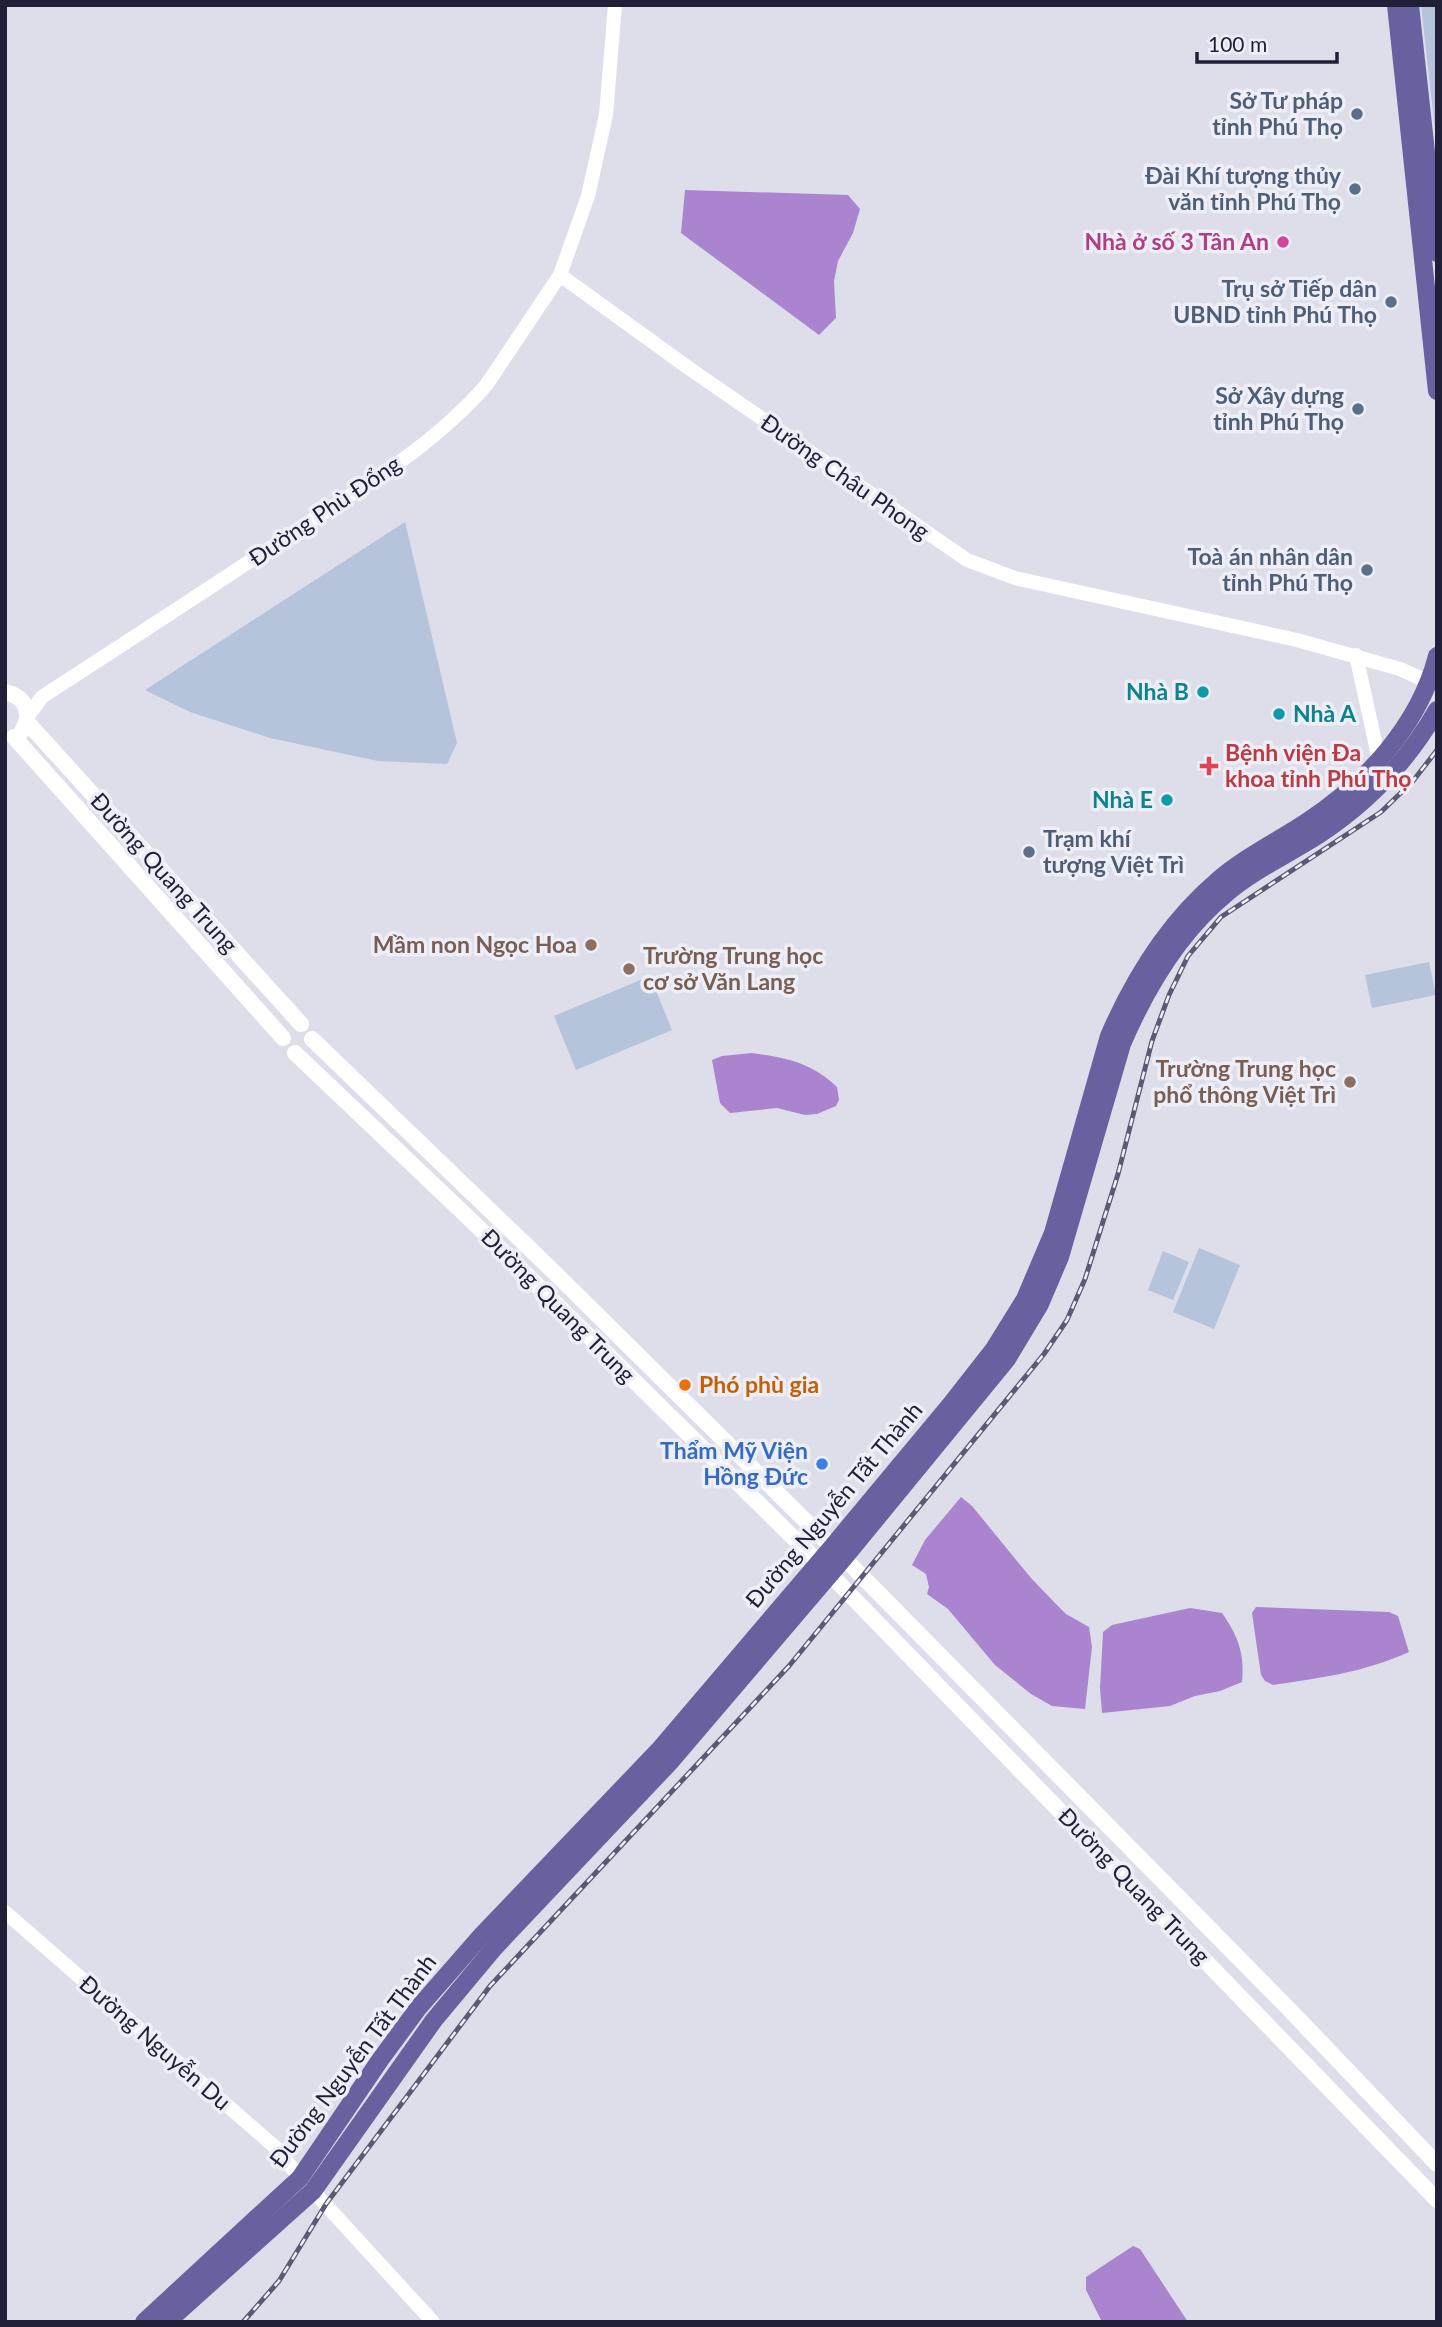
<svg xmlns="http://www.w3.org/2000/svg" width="1442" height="2327" font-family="Lato,sans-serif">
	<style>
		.green { fill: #b5c3db }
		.water { fill: #aa84cf }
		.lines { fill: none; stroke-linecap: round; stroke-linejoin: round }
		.tertiary { stroke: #fff; stroke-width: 14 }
		.secondary { stroke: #fff; stroke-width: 16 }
		.primary { stroke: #67619f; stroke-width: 18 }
		.rail-casing { stroke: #5b5974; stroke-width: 5 }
		.rail { stroke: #edeef6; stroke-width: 2.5; stroke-dasharray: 8; stroke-linecap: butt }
		.service-dot { fill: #5c6f8a; stroke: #edeef6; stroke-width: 2.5 }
		.hotel-dot { fill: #d1479c; stroke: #edeef6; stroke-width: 2.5 }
		.culture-dot { fill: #0f9aa8; stroke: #edeef6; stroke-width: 2.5 }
		.health-dot { fill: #e0444e; stroke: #edeef6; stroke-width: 2.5 }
		.education-dot { fill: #8d6e63; stroke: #edeef6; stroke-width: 2.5 }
		.food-dot { fill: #e8710a; stroke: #edeef6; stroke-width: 2.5 }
		.shop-dot { fill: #3f7fe0; stroke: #edeef6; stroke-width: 2.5 }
		.labels { text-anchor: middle; stroke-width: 7; stroke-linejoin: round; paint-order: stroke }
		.service-label { font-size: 23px; font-weight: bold; fill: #4e5e75; stroke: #edeef6; text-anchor: end }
		.hotel-label { font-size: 23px; font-weight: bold; fill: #b23c85; stroke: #edeef6; text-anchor: end }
		.street-label { font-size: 23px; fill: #211f38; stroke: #edeef6 }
		.culture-label { font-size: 23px; font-weight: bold; fill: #0d838f; stroke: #edeef6; text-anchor: end }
		.health-label { font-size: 23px; font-weight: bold; fill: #be3a42; stroke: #edeef6; text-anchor: start }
		.education-label { font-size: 23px; font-weight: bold; fill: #785e54; stroke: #edeef6; text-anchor: end }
		.food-label { font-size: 23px; font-weight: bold; fill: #c56008; stroke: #edeef6; text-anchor: start }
		.shop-label { font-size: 23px; font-weight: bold; fill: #366cbe; stroke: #edeef6; text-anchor: end }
	</style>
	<rect width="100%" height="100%" fill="#dddee9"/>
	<!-- green -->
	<g class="green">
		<path d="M1421,5H1437V148Z"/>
		<path d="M405,522L457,743L447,764L378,761L270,738L190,712L145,690Z"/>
		<path d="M1429,962L1436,995L1372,1008L1365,975Z"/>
		<path d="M650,976L672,1030L576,1070L554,1016Z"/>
		<path d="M1199,1248L1240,1265L1214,1329L1173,1312Z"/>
		<path d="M1163,1251L1189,1262L1173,1300L1148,1290Z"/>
	</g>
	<!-- water -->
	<g class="water">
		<path d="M685,190L848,195L860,209L853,233L838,261L834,281L836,318L819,335L681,233Z"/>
		<path d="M752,1053C786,1058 811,1062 837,1087L839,1100L836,1106L817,1114L805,1115L777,1108L730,1113L720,1103L712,1060L722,1056Z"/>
		<path d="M961,1497L972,1506L1031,1578L1054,1602L1066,1614L1089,1627L1092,1647L1085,1709L1052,1706L1031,1694L995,1665L948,1609L927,1594L929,1587L926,1574L912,1565L925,1540Z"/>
		<path d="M1256,1607L1389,1612L1398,1616L1409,1652C1366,1672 1319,1678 1273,1685L1265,1681L1261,1675L1252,1613Z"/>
		<path d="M1190,1608L1222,1613C1238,1636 1245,1654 1242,1682L1220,1691L1195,1696L1170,1706L1102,1713L1100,1688L1103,1632L1112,1625Z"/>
		<path d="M1133,2246L1140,2249L1188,2322H1102L1086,2290V2277Z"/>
	</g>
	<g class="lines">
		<!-- tertiary -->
		<g class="tertiary">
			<path d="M615,5L606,115L588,196L560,275L690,369L967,560L1015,578L1297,640L1400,669L1429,682"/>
			<path d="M1356,655L1379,760"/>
			<path d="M28,716L42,697C128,641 213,586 297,530C364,486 435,445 487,384L560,275"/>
			<path d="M5,1912L275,2147L300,2178"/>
			<path d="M313,2191L433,2322"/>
		</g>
		<!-- secondary -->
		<g class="secondary">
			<path d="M5,692C25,696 33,713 22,731"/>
			<path d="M27,722L301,1024"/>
			<path d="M14,737L283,1038"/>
			<path d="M312,1039L554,1272L832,1547"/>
			<path d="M295,1053L474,1223L819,1563"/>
			<path d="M844,1558L1287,2007L1437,2164"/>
			<path d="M830,1574L1437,2200"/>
		</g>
		<!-- primary -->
		<g class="primary">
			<path d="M1396,5L1437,391"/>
			<path d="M1410,5L1437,253"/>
			<path d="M144,2322L300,2178L380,2060L419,2007L482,1935L659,1750L832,1547L951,1404L994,1349L1025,1299L1053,1233L1109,1036C1134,978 1168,923 1217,881C1243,858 1276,842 1305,823C1365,784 1419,726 1437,656"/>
			<path d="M167,2322L313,2191L434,2020L495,1947L671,1761L844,1558L1007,1359L1040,1304L1060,1257L1122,1044C1146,988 1179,932 1227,893C1254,870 1287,855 1317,836C1366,804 1408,761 1437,710"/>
		</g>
		<!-- rail casing -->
		<g class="rail-casing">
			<path id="rail" d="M243,2322L279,2281L326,2204L490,1986L789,1666L1044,1354L1067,1320L1085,1279L1118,1174L1152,1041L1169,995L1188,956L1221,917L1381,812L1413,781L1437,750"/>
		</g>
		<!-- rail -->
		<use href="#rail" class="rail"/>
	</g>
	<!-- markers -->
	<g class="service-dot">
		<circle cx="1357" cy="114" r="7"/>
		<circle cx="1355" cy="189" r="7"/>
		<circle cx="1391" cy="302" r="7"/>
		<circle cx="1358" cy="409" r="7"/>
		<circle cx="1367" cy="570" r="7"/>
		<circle cx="1029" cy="852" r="7"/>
	</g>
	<circle class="hotel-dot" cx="1283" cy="242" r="7"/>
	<g class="culture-dot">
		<circle cx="1203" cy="692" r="7"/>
		<circle cx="1279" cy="714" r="7"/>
		<circle cx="1167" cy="800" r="7"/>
	</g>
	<path class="health-dot" d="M1205.5 755.5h7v7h7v7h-7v7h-7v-7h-7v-7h7z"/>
	<g class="education-dot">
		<circle cx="591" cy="945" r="7"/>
		<circle cx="629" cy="969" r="7"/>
		<circle cx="1350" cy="1082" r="7"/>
	</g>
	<circle class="food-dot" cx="685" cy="1385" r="7"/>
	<circle class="shop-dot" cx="822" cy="1464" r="7"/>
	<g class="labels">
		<!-- service labels -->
		<g class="service-label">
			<text x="1343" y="109">Sở Tư pháp<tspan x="1343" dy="26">tỉnh Phú Thọ</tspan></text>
			<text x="1341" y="184">Đài Khí tượng thủy<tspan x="1341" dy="26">văn tỉnh Phú Thọ</tspan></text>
			<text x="1377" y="297">Trụ sở Tiếp dân<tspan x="1377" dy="26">UBND tỉnh Phú Thọ</tspan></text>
			<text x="1344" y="404">Sở Xây dựng<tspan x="1344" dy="26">tỉnh Phú Thọ</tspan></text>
			<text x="1353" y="565">Toà án nhân dân<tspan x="1353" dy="26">tỉnh Phú Thọ</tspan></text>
			<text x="1043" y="847" text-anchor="start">Trạm khí<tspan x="1043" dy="26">tượng Việt Trì</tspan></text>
		</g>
		<!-- hotel labels -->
		<g class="hotel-label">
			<text x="1269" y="250">Nhà ở số 3 Tân An</text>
		</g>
		<!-- street labels -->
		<g class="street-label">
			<text transform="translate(845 477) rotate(35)" y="8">Đường Châu Phong</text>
			<text transform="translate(325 511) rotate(-34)" y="8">Đường Phù Đổng</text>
			<text transform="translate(164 873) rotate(48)" y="8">Đường Quang Trung</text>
			<text transform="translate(558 1306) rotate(45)" y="8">Đường Quang Trung</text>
			<text transform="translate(834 1505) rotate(-50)" y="8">Đường Nguyễn Tất Thành</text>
			<text transform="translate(1134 1886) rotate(46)" y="8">Đường Quang Trung</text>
			<text transform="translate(155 2043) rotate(41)" y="8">Đường Nguyễn Du</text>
			<text transform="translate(353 2061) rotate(-53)" y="8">Đường Nguyễn Tất Thành</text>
		</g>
		<!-- culture labels -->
		<g class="culture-label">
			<text x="1189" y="700">Nhà B</text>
			<text x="1293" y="722" text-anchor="start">Nhà A</text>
			<text x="1153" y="808">Nhà E</text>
		</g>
		<!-- health labels -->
		<g class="health-label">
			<text x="1225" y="761">Bệnh viện Đa<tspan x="1225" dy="26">khoa tỉnh Phú Thọ</tspan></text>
		</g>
		<!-- education labels -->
		<g class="education-label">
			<text x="577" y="953">Mầm non Ngọc Hoa</text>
			<text x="643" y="964" text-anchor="start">Trường Trung học<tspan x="643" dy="26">cơ sở Văn Lang</tspan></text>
			<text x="1336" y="1077">Trường Trung học<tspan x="1336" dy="26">phổ thông Việt Trì</tspan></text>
		</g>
		<!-- food labels -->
		<g class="food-label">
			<text x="699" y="1393">Phó phù gia</text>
		</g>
		<!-- shop labels -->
		<g class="shop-label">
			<text x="808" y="1459">Thẩm Mỹ Viện<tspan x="808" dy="26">Hồng Đức</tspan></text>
		</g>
	</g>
	<!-- border -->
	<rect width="1442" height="2327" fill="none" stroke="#211f38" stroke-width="14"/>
	<!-- scale -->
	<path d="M1197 52v10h140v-10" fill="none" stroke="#211f38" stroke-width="3.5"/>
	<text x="1208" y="52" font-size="21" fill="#211f38" stroke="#edeef6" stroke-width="5" paint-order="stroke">100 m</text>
</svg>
